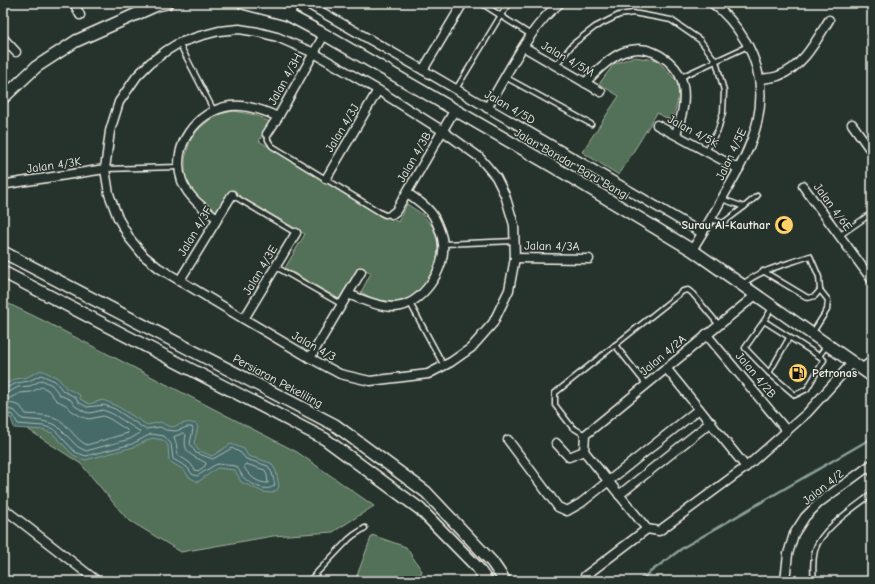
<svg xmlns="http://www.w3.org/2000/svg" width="875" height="584" font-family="'Comic Neue',sans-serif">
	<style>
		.green { fill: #537058; stroke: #a4b0a0 }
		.water { fill: #456a67; stroke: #8ba09b }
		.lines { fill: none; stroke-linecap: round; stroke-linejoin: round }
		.shore { stroke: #aebbb4; stroke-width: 1 }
		.stream { stroke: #8ba09b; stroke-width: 2.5 }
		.lane-casing { stroke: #f4f1e8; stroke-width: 7 }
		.street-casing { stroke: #f4f1e8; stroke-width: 11 }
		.secondary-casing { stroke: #f4f1e8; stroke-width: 14 }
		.lane { stroke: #26332d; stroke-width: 4 }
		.street { stroke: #26332d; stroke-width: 8 }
		.secondary { stroke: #26332d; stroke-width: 11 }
		.labels { text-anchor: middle; stroke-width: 3; stroke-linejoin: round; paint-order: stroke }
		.street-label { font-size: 12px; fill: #f4f1e8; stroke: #26332d }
		.poi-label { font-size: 12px; font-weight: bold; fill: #f4f1e8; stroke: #26332d; text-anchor: end }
	</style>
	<rect width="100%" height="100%" fill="#26332d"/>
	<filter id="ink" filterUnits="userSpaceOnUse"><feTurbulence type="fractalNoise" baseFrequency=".025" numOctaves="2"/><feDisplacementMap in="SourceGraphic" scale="8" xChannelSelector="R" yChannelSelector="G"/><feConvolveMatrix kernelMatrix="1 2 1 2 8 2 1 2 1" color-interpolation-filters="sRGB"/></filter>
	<g filter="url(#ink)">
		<!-- green -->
		<g class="green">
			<path d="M633,57L657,60L677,81L679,96L672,121L657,113L619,175L582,152L619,96L599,84L614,64Z"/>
			<path d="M234,111L255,115L270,122L259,141L398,222L407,204L422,214L433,227L438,241L437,262L428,281L414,296L396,302L376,301L361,292L371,273L359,266L339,299L285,268L305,234L231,191L216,213L206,206L193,193L185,176V159L190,140L199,129L215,115Z"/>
			<path d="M3,301L42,320L297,452L374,506L333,532L273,536L181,552L127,519L81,464L3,413Z"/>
			<path d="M372,535L406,547L422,571L418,581H355Z"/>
		</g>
		<!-- water -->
		<path class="water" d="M41,370L58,378L66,388L80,395V399L89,404L103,400L117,406L147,425L161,422C174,431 174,425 186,423C189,422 193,423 196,424L198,427L194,443L198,450L212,456L231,444L244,449L248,456L271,463L276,471L279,486L277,490L271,493L263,492L241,482L235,470L217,468L198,482L189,477L184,470L169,461L168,445L163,440L152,438L134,447L85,460L73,455L52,433L42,430L14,428L11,418L3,417V385L16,379L27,377Z"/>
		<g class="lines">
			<!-- shore -->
			<g class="shore">
				<path d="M42,387L48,390L56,400L66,405L72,411L82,417L89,419L103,416L110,419L127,430L128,433L87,445C76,440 70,428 61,421C51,414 37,415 26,414L20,406L7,402L8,399L20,393L31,392Z"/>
				<path d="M3,389L17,383L29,381L41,375L55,381L63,391L75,397L78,402L87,407L104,405L115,409L145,429L160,427L166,430L176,431L187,427H192L193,429L190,444L196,453L213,459L232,448L241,453L246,459L268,466L272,473L275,485C267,493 253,485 245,479C241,476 240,470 236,466L218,464L215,465L197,476L192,474L187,467L173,459L171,444L164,436L151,434L132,444L86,456L75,452L54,429L43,426L18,424L13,415L3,413"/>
				<path d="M3,394L7,393L18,387L30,386L42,380L52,385L60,395L71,400L75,406L85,412L90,413L103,410L113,414L139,431L140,433L130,439L86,451L78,447L56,425L43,421L22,419L15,411L3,408"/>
				<path d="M184,433L186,435C182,455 193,455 206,463L205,466L198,471L195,470L190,463L178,455L176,443L174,437Z"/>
				<path d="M246,464L265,470L267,475L268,483C258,484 248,475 244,467Z"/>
			</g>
			<!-- stream -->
			<path class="stream" d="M638,581L684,547L872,438"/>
			<!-- lane casing -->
			<g class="lane-casing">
				<g id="lane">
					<path d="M481,3L531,35"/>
					<path d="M179,43L214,111"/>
					<path d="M556,65L573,44L595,27L619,15L633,13L671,20L700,40L716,61L724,91L723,112L718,130L706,151"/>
					<path d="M505,77L591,124"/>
					<path d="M681,77L748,46"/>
					<path d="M456,89L501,15L510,3"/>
					<path d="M267,134L268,140L272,146L381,213L385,215L392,214"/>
					<path d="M105,169L178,167"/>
					<path d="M232,195L296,233"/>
					<path d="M744,207L757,196"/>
					<path d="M711,219L723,223L744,207L722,199"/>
					<path d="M839,236L872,213"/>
					<path d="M443,244L515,241"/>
					<path d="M276,267L341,304"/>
					<path d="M743,284C762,269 787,264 810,256L819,277L820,290L815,296L808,298L763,271"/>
					<path d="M410,303L444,366"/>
					<path d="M772,308L764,321L819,356L827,345"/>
					<path d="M764,321L745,348L769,373"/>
					<path d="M813,332L827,310L828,300L820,290"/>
					<path d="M789,338L769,373L795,395L807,389L824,360L819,356"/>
					<path d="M615,345L646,384"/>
					<path d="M861,367L872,358"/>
					<path d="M585,435L572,427L555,405V393L683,291L688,290L692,293L719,325"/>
					<path d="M867,468L872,474"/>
					<path d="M309,581L349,539L354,535L365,528"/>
					<path d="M814,581C813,572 813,559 815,550C821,529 855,507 872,494"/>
				</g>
			</g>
			<!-- street casing -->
			<g class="street-casing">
				<g id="street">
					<path d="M74,3L80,15"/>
					<path d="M306,3L423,70L702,233"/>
					<path d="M239,29L258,32L277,37L314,53L378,90L443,131L479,157L496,177L505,195L514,225L515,258L509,290L493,323L471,348L451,362L428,374L370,381L340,374L310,358L244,319L159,268L144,256L130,239L118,218L109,194L105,169L110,131L119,102L137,76L150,63L166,51L179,43L200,36L219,31Z"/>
					<path d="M3,38L16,52"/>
					<path d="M524,47L601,92"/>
					<path d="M423,70L463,3"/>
					<path d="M760,79C765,78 773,78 778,76C803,67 816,41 829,20"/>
					<path d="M585,83C609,57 635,34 668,61C676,68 682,76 683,86C686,103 681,118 676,134"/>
					<path d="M487,108C507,75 530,26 560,3"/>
					<path d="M852,124L872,152"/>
					<path d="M657,125L739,169"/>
					<path d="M267,134L278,117L324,35"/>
					<path d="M326,179L378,90"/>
					<path d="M7,184L105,169"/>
					<path d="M803,186L872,280"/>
					<path d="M392,214L396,211L454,111"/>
					<path d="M217,218C203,208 188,197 182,181C170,147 196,111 230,106C247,104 263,110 278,117"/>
					<path d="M692,250C703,232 714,214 724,195C753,146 777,97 746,42C737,27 726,13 712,3"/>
					<path d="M515,258L589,259"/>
					<path d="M180,280L232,195"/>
					<path d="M348,294C363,300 379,307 395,307C422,305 446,269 443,244C442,235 438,225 434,217C428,207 416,199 407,193"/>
					<path d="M244,319L296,233"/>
					<path d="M706,334L787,431"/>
					<path d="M310,358L361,272"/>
					<path d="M666,368L746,467L659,531L647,529L584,451L585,435L757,294"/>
					<path d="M508,440L558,507L567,511L581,503L699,409"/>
					<path d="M556,443L569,457L584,451"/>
					<path d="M746,467L807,413L853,362"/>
					<path d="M619,495L711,422"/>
					<path d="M3,508L97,581"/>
					<path d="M585,576L647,529"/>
					<path d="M785,581L788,554L794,534L805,517L820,502L872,464"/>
				</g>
			</g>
			<!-- secondary casing -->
			<g class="secondary-casing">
				<g id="secondary">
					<path d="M243,3L288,15L320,32L564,173L692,250L872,376"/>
					<path d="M288,15L293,3"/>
					<path d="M3,98L36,67L76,41L157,5L167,3"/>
					<path d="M3,252L335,425L426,492L492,562L505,581"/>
					<path d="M3,272L325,439L420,509L477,567L487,581"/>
				</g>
			</g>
			<!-- lane -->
			<use href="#lane" class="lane"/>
			<!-- street -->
			<use href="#street" class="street"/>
			<!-- secondary -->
			<use href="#secondary" class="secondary"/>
		</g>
	</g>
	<!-- icons -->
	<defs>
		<g id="mosque-disc" transform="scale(1)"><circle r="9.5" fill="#ffd166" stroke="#26332d"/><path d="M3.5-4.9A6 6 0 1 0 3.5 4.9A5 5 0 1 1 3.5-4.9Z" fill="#111"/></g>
		<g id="fuel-disc" transform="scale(1)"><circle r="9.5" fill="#ffd166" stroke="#26332d"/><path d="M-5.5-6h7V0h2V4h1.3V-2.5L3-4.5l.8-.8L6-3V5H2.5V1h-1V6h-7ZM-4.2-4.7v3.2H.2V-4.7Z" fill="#111"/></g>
	</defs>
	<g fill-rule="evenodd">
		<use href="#mosque-disc" x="784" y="225"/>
		<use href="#fuel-disc" x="798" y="373"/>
	</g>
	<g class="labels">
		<!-- street labels -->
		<g class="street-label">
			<text transform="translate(568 59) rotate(30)" y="4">Jalan 4/5M</text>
			<text transform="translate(285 79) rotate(-61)" y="4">Jalan 4/3H</text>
			<text transform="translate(510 107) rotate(30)" y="4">Jalan 4/5D</text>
			<text transform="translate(342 128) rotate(-59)" y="4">Jalan 4/3J</text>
			<text transform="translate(693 131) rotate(28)" y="4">Jalan 4/5K</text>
			<text transform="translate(731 154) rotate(-65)" y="4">Jalan 4/5E</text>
			<text transform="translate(414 157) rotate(-60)" y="4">Jalan 4/3B</text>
			<text transform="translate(572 164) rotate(30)" y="4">Jalan Bandar Baru Bangi</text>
			<text transform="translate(54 165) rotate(-8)" y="4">Jalan 4/3K</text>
			<text transform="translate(833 207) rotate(54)" y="4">Jalan 4/6E</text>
			<text transform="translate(195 231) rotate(-59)" y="4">Jalan 4/3F</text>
			<text transform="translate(552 246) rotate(1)" y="4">Jalan 4/3A</text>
			<text transform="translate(260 270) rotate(-59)" y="4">Jalan 4/3E</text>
			<text transform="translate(314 346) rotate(29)" y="4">Jalan 4/3</text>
			<text transform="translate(663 355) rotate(-40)" y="4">Jalan 4/2A</text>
			<text transform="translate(756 375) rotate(50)" y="4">Jalan 4/2B</text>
			<text transform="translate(278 381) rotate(28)" y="4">Persiaran Pekeliling</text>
			<text transform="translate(823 487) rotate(-39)" y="4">Jalan 4/2</text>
		</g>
		<!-- poi labels -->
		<g class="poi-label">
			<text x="770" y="229">Surau Al-Kauthar</text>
			<text x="812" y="377" text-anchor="start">Petronas</text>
		</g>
	</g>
	<!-- margin -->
	<rect width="875" height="584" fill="none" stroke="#26332d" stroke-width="16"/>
	<rect x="8" y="8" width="859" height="568" fill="none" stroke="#f4f1e8" stroke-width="1.5" filter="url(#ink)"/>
</svg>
